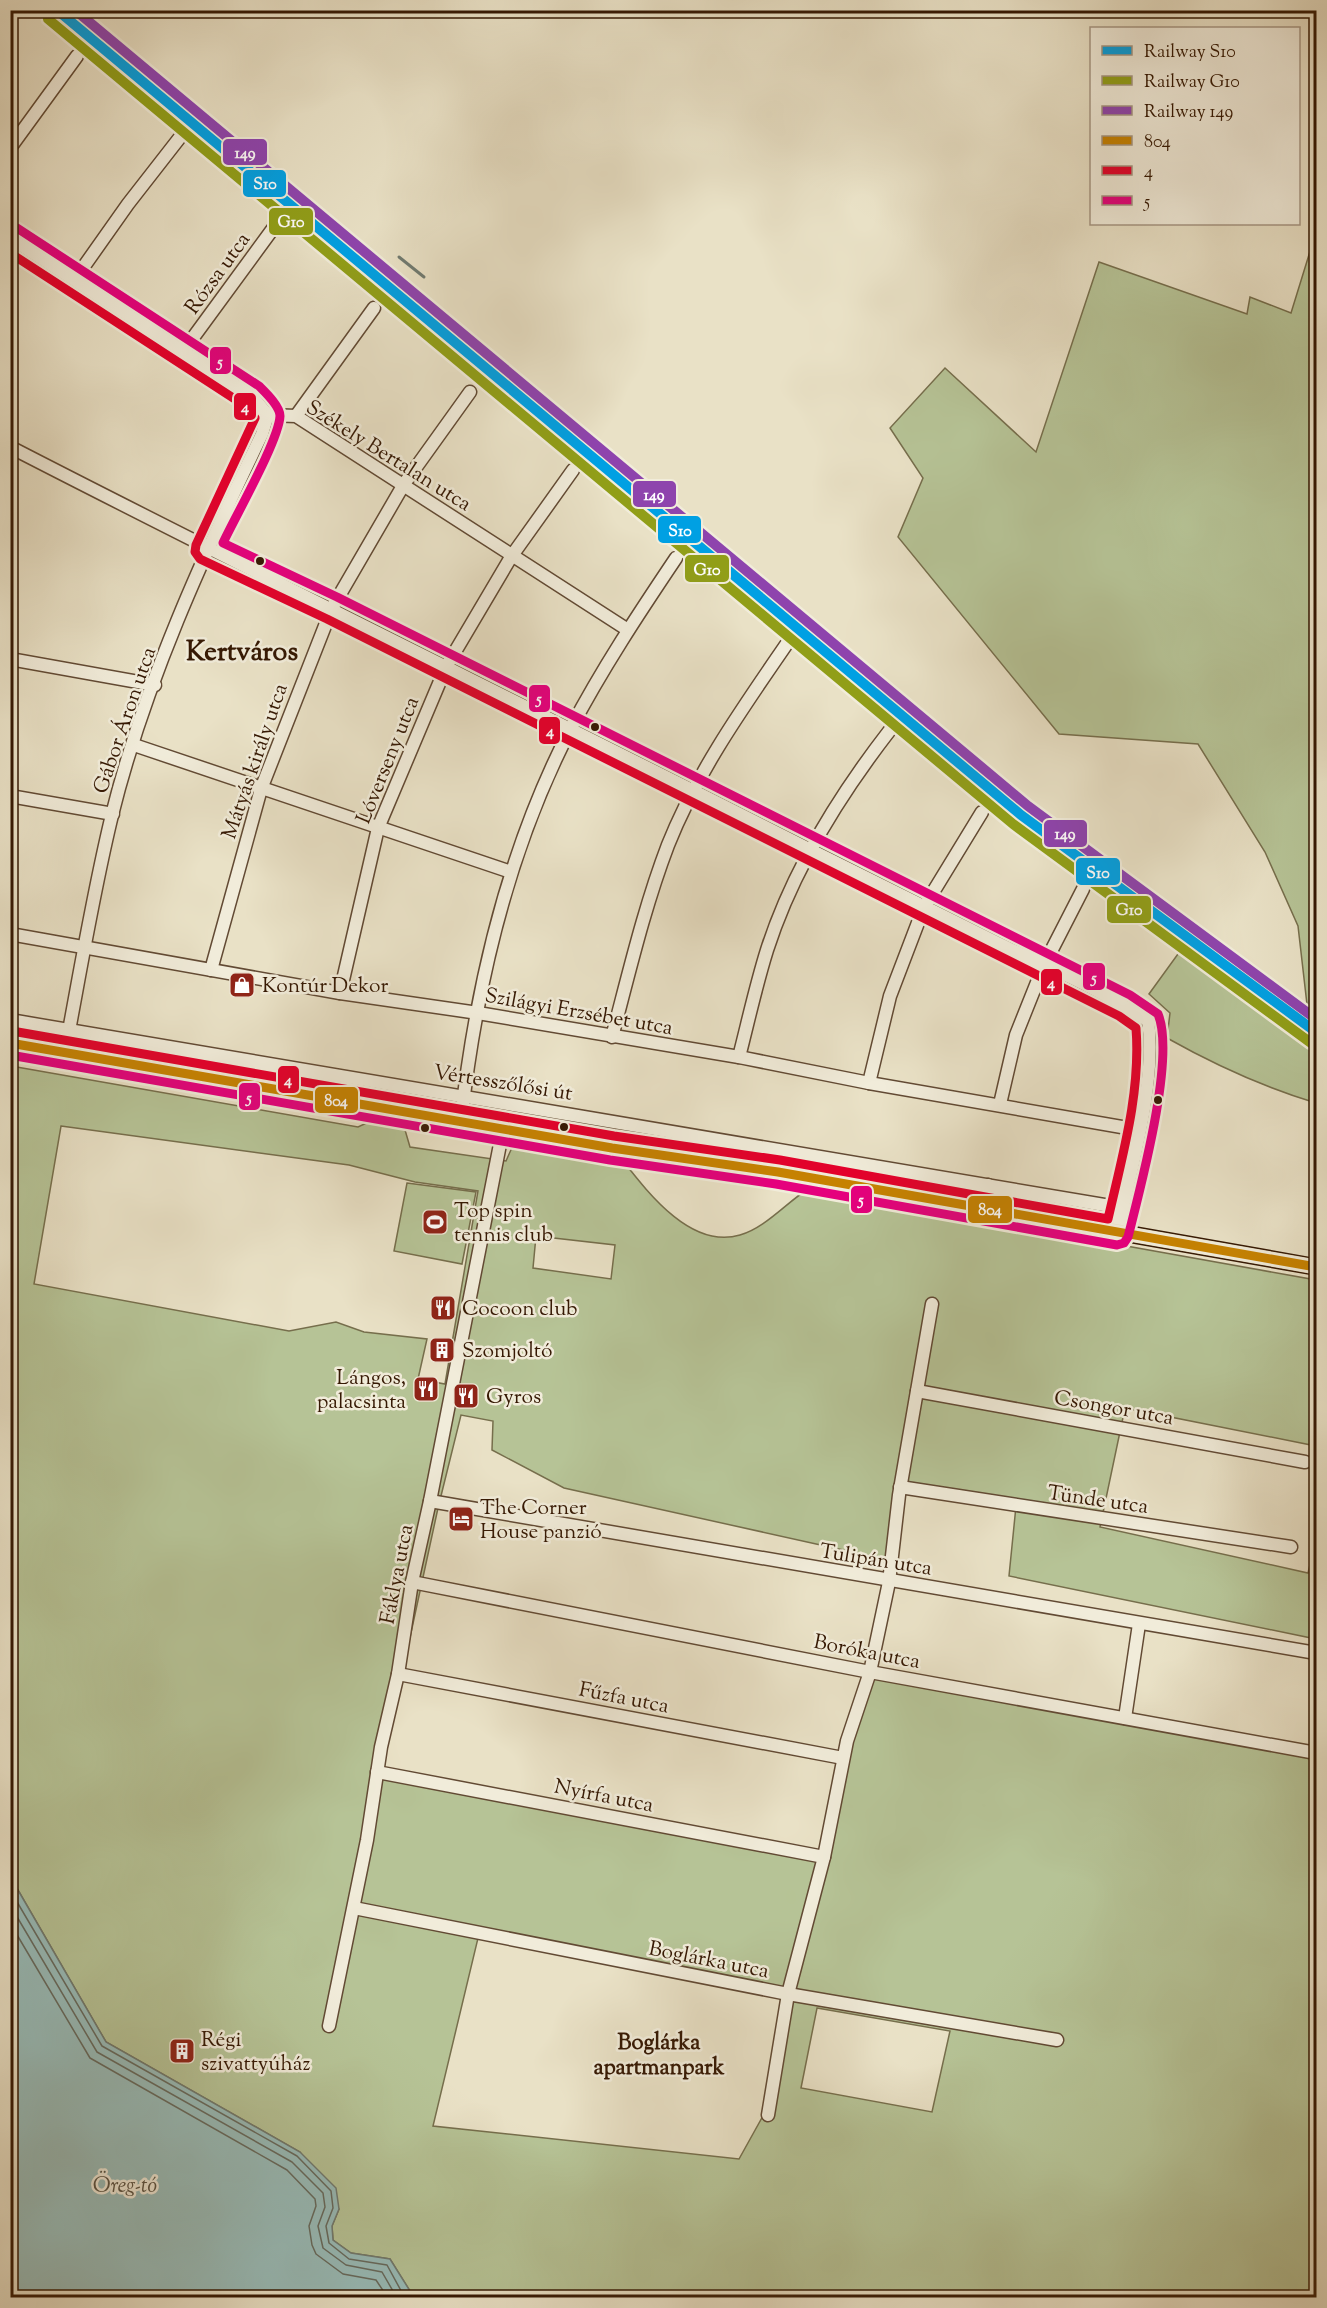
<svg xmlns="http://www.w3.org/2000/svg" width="1327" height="2308" font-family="'Sorts Mill Goudy',serif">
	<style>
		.green { fill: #b6c396; stroke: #766e4c; stroke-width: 1.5; fill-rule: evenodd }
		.water { fill: #98bcb9; stroke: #707a70; stroke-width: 1.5 }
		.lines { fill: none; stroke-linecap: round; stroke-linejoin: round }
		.shore { stroke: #666a5e; stroke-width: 1.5 }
		.stream { stroke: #707a70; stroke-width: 3 }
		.minor-casing { stroke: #624a34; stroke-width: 15 }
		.major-casing { stroke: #351803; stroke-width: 18 }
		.minor { stroke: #f1ecda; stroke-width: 12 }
		.major { stroke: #e9e1c6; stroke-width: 15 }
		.bus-1-casing { stroke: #f1ecda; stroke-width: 14 }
		.bus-2-casing { stroke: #f1ecda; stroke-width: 14 }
		.bus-3-casing { stroke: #f1ecda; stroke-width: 14 }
		.bus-1 { stroke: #c68201; stroke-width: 9 }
		.bus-2 { stroke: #e4002b; stroke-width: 9 }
		.bus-3 { stroke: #e5007d; stroke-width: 9 }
		.rail-1-casing { stroke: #f1ecda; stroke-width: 15 }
		.rail-2-casing { stroke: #f1ecda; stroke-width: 15 }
		.rail-3-casing { stroke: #f1ecda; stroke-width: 15 }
		.rail-1 { stroke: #00a0e3; stroke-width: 10 }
		.rail-2 { stroke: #919e18; stroke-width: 10 }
		.rail-3 { stroke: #8e44ad; stroke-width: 10 }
		.bus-dot { fill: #351803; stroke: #f1ecda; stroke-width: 2 }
		.labels { text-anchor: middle; stroke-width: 5; stroke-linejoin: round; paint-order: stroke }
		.street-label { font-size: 21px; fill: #351803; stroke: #f1ecda }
		.poi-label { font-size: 21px; fill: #351803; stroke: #f1ecda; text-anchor: start }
		.neighbourhood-label { font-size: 22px; font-weight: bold; fill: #351803; stroke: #f1ecda }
		.water-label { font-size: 22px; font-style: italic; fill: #585143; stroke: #f1ecda }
		.district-label { font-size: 27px; font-weight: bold; fill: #351803; stroke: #f1ecda }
		.line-badge { stroke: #f1ecda; stroke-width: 2 }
		.badge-label { font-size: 16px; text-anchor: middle; font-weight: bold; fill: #fff }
	</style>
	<rect width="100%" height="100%" fill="#e9e1c6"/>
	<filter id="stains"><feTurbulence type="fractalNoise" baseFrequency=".00333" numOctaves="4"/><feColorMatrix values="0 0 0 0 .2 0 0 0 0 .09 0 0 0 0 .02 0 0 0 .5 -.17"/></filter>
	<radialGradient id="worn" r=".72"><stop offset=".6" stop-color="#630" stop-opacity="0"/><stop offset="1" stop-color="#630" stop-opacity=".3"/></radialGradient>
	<!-- green -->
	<g class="green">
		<path d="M1316,232V1025L1309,1022L1298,926L1265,852L1198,744L1059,734L898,537L923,478L890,428L945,368L1036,452L1099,262L1247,314L1250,297L1291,313Z"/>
		<path d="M1183,947L1282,1015L1316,1033V1103C1263,1087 1215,1065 1167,1038L1170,1013L1149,994Z"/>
		<path d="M11,1066L358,1127L382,1116L403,1123L410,1147L506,1161L514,1143L620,1157C646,1190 690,1250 740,1235C765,1228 786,1203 808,1189L1316,1280V1446L1125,1408L1100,1527L1308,1573L1316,1540V1639L1009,1576L1016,1506L907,1483L893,1561L564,1488L492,1450L493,1421L461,1415L438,1508L380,1776L824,1857L870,1672L1316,1752V2297H411L410,2291L390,2259L351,2253L333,2240L332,2226L339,2209L300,2152L106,2042L11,1878ZM61,1126L349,1165L415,1182L478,1191L445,1384L418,1379L427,1339L364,1332L336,1322L289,1331L34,1284ZM536,1236L615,1245L611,1279L533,1268ZM478,1938L783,1996L764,2114L739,2159L433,2126ZM817,2008L950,2031L932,2112L801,2088Z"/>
		<path d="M407,1183L476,1192L462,1264L394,1251Z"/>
	</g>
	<!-- water -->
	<path class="water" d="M11,1878L106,2042L300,2152L336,2188L339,2209L332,2226L333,2240L351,2253L390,2259L410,2291L411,2297H11Z"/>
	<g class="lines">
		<!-- shore -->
		<g class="shore">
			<path d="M10,1890L102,2046L297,2156L331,2191L333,2208L326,2226L329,2243L349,2259L387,2265L405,2298"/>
			<path d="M10,1905L97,2052L292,2162L323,2193L325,2207L318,2226L323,2248L346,2265L382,2272L397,2298"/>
			<path d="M10,1923L90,2058L287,2170L315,2199L316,2206L309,2226L312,2245L316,2254L343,2274L376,2280L388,2298"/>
		</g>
		<!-- stream -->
		<path class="stream" d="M399,257L424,277"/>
		<!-- minor casing -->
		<g class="minor-casing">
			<g id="minor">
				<path d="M10,148L77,56"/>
				<path d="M10,238L252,396L268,415L296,416L628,630"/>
				<path d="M75,279L128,204L181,136"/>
				<path d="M184,350L280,219"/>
				<path d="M296,416L374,308"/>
				<path d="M10,447C276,584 545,715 811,850C874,882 937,913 1000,944C1050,968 1102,990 1148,1021C1157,1081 1130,1173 1117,1233"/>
				<path d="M10,659L155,685"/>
				<path d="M134,745L511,872"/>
				<path d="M10,796L113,814"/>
				<path d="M10,934L340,993L478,1013L739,1057L869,1083L1139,1130"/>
				<path d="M211,970L261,789L332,608L404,484L470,392"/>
				<path d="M340,993L378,828L446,667L511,557L573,470"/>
				<path d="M10,1020L1122,1208"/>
				<path d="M612,1037C629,973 644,908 668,845C697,772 744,706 788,642"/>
				<path d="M65,1052C80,973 93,893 112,815C144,685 204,554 262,434L268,415"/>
				<path d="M739,1057C748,1022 756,985 767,950C793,869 838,797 890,730"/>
				<path d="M869,1083L890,996L924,907L982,812"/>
				<path d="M1000,1104L1016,1035L1044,965L1083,889"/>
				<path d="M461,1120C476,986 508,849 571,728C602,669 639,613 676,558"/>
				<path d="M985,1210L988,1185"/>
				<path d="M917,1391L1305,1462"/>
				<path d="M900,1487L1291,1547"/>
				<path d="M430,1501L1316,1653"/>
				<path d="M412,1582L870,1672L1316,1753"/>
				<path d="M398,1674L843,1758"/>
				<path d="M1125,1718L1139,1624"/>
				<path d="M377,1772L824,1857"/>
				<path d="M354,1908L788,1994L1057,2040"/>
				<path d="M329,2026L367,1840L381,1747L398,1674L412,1582L430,1501L503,1129"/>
				<path d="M768,2115L788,1994L824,1857L847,1741L870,1672L889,1582L899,1495L932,1304"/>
			</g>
		</g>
		<!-- major casing -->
		<g class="major-casing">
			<path id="major" d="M10,1043L612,1148L778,1172L1316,1267"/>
		</g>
		<!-- minor -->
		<use href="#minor" class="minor"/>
		<!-- major -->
		<use href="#major" class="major"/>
		<!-- bus-1 casing -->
		<g class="bus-1-casing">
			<path id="bus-1" d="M10,1043L612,1148L778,1172L1316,1267"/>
		</g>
		<!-- bus-2 casing -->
		<g class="bus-2-casing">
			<path id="bus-2" d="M10,253L244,405L255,418L196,545L195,552L200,559L327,619L1119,1016L1136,1028C1141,1093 1122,1157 1108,1219L780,1160L614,1136L12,1031"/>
		</g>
		<!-- bus-3 casing -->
		<g class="bus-3-casing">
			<path id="bus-3" d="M10,1055L610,1160L776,1184L1117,1245L1124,1243L1128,1237C1140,1189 1176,1057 1158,1014L1130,995L337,597L223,543C235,517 279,440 280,416C280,406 265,392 259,386L17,228"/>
		</g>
		<!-- bus-1 -->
		<use href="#bus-1" class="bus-1"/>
		<!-- bus-2 -->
		<use href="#bus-2" class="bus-2"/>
		<!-- bus-3 -->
		<use href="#bus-3" class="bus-3"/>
		<!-- rail-1 casing -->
		<g class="rail-1-casing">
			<path id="rail-1" d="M57,10L1021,815L1316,1032"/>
		</g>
		<!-- rail-2 casing -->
		<g class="rail-2-casing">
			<path id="rail-2" d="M48,19L1013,824L1311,1043"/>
		</g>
		<!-- rail-3 casing -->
		<g class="rail-3-casing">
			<path id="rail-3" d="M75,10L1028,806L1316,1019"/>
		</g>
		<!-- rail-1 -->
		<use href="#rail-1" class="rail-1"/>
		<!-- rail-2 -->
		<use href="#rail-2" class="rail-2"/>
		<!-- rail-3 -->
		<use href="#rail-3" class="rail-3"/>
	</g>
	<!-- icons -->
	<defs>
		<g id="shop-square" transform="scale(1.35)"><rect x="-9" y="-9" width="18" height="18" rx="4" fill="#8f2418" stroke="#f1ecda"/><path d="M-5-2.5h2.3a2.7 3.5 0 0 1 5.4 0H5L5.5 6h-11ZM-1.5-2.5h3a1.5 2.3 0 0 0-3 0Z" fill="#fff"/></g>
		<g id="stadium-square" transform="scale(1.35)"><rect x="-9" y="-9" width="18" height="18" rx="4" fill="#8f2418" stroke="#f1ecda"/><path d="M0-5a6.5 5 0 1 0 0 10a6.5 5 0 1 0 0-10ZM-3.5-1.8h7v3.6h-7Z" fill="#fff"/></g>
		<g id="restaurant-square" transform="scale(1.35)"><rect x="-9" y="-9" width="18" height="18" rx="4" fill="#8f2418" stroke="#f1ecda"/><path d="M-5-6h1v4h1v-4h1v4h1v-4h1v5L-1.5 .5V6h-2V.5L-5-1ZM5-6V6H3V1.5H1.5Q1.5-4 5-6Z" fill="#fff"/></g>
		<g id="building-square" transform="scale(1.35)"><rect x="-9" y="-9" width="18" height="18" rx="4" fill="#8f2418" stroke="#f1ecda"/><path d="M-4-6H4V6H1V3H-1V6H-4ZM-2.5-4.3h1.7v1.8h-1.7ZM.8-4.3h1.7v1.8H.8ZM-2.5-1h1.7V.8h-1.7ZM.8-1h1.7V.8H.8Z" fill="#fff"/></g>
		<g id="hotel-square" transform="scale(1.35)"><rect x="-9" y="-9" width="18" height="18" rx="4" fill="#8f2418" stroke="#f1ecda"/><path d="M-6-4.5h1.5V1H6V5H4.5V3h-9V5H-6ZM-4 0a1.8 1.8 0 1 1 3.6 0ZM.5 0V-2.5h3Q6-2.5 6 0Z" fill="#fff"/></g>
	</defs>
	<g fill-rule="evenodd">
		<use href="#shop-square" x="242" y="985"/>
		<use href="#stadium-square" x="435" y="1222"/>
		<use href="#restaurant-square" x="443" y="1308"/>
		<use href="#building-square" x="442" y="1350"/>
		<use href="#restaurant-square" x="426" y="1389"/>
		<use href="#restaurant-square" x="466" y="1396"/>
		<use href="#hotel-square" x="461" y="1519"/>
		<use href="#building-square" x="182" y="2051"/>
	</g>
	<!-- markers -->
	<g class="bus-dot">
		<circle cx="260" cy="561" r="5"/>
		<circle cx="595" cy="727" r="5"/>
		<circle cx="1158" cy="1100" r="5"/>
		<circle cx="564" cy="1127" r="5"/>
		<circle cx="425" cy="1128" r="5"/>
	</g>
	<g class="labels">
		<!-- street labels -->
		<g class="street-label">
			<text transform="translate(217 273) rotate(-54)" y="7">Rózsa utca</text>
			<text transform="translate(389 455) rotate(32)" y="7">Székely Bertalan utca</text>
			<text transform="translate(124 720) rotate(-71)" y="7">Gábor Áron utca</text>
			<text transform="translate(387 760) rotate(-68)" y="7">Lóverseny utca</text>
			<text transform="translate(254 761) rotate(-71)" y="7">Mátyás király utca</text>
			<text transform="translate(579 1011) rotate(10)" y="7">Szilágyi Erzsébet utca</text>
			<text transform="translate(503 1082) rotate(9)" y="7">Vértesszőlősi út</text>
			<text transform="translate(1114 1407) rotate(10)" y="7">Csongor utca</text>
			<text transform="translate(1098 1499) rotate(8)" y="7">Tünde utca</text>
			<text transform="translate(876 1559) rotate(9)" y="7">Tulipán utca</text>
			<text transform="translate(396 1574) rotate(-79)" y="7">Fáklya utca</text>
			<text transform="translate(867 1651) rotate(11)" y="7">Boróka utca</text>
			<text transform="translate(624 1697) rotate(11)" y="7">Fűzfa utca</text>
			<text transform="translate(604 1795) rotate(11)" y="7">Nyírfa utca</text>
			<text transform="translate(709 1959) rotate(11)" y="7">Boglárka utca</text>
		</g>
		<!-- poi labels -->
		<g class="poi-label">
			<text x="262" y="992">Kontúr Dekor</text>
			<text x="454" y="1217">Top spin<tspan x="454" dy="24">tennis club</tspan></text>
			<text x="462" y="1315">Cocoon club</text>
			<text x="462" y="1357">Szomjoltó</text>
			<text x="406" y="1384" text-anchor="end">Lángos,<tspan x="406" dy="24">palacsinta</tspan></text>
			<text x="486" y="1403">Gyros</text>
			<text x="480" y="1514">The Corner<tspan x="480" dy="24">House panzió</tspan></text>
			<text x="201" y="2046">Régi<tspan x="201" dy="24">szivattyúház</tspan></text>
		</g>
		<!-- neighbourhood labels -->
		<g class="neighbourhood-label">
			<text x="659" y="2049">Boglárka<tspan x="659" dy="25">apartmanpark</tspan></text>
		</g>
		<!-- water labels -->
		<g class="water-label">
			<text x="125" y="2192">Öreg-tó</text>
		</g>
		<!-- district labels -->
		<g class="district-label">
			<text x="242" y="660">Kertváros</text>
		</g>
	</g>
	<g class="line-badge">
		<rect x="222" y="138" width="46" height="28" rx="6" fill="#8e44ad"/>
		<rect x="242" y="169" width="45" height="29" rx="6" fill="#00a0e3"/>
		<rect x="268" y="207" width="46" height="29" rx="6" fill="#919e18"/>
		<rect x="209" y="346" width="23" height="29" rx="6" fill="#e5007d"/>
		<rect x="233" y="392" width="24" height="29" rx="6" fill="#e4002b"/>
		<rect x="632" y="480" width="45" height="28" rx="6" fill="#8e44ad"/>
		<rect x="657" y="515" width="45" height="29" rx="6" fill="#00a0e3"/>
		<rect x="684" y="554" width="46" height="29" rx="6" fill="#919e18"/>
		<rect x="528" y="684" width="23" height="29" rx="6" fill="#e5007d"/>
		<rect x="538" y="716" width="23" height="29" rx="6" fill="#e4002b"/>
		<rect x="1043" y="819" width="45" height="29" rx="6" fill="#8e44ad"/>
		<rect x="1075" y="857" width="46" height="29" rx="6" fill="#00a0e3"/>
		<rect x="1106" y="895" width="46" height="29" rx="6" fill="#919e18"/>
		<rect x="1082" y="962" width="24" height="29" rx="6" fill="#e5007d"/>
		<rect x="1040" y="968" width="23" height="28" rx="6" fill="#e4002b"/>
		<rect x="277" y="1065" width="23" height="29" rx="6" fill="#e4002b"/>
		<rect x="238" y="1082" width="23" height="29" rx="6" fill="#e5007d"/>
		<rect x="314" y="1086" width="45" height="28" rx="6" fill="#c68201"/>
		<rect x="850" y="1185" width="23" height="29" rx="6" fill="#e5007d"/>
		<rect x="967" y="1195" width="46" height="29" rx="6" fill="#c68201"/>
	</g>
	<g class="badge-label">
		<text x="245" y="158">149</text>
		<text x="265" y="189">S10</text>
		<text x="291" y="227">G10</text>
		<text x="220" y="367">5</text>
		<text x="245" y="412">4</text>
		<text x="654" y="500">149</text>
		<text x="680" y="536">S10</text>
		<text x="707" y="575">G10</text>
		<text x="539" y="704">5</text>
		<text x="550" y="736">4</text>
		<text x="1065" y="839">149</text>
		<text x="1098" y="878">S10</text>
		<text x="1129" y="915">G10</text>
		<text x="1094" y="983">5</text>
		<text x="1051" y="988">4</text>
		<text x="288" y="1085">4</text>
		<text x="249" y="1103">5</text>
		<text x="336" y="1106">804</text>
		<text x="861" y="1205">5</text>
		<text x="990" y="1215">804</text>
	</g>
	<!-- margin -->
	<rect width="1327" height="2308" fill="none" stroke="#e9e1c6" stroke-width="36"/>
	<rect x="12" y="12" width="1303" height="2284" fill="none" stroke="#351803" stroke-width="3"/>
	<rect x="18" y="18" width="1291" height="2272" fill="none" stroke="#351803" stroke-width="1.5"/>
	<!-- legend -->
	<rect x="1090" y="27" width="210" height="198" fill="#f1ecda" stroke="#a69784" stroke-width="1.5"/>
	<rect x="1102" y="46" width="30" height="9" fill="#00a0e3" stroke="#a69784" stroke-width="1.5"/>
	<text x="1144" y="57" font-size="18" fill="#351803">Railway S10</text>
	<rect x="1102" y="76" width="30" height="9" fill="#919e18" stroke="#a69784" stroke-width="1.5"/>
	<text x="1144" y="87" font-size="18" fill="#351803">Railway G10</text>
	<rect x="1102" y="106" width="30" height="9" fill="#8e44ad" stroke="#a69784" stroke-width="1.5"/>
	<text x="1144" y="117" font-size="18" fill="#351803">Railway 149</text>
	<rect x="1102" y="136" width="30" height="9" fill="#c68201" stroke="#a69784" stroke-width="1.5"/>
	<text x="1144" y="147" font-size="18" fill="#351803">804</text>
	<rect x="1102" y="166" width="30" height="9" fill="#e4002b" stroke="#a69784" stroke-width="1.5"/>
	<text x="1144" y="177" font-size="18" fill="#351803">4</text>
	<rect x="1102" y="196" width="30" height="9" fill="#e5007d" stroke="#a69784" stroke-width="1.5"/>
	<text x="1144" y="207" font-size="18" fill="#351803">5</text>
	<rect width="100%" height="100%" filter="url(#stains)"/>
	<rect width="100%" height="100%" fill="url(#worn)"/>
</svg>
